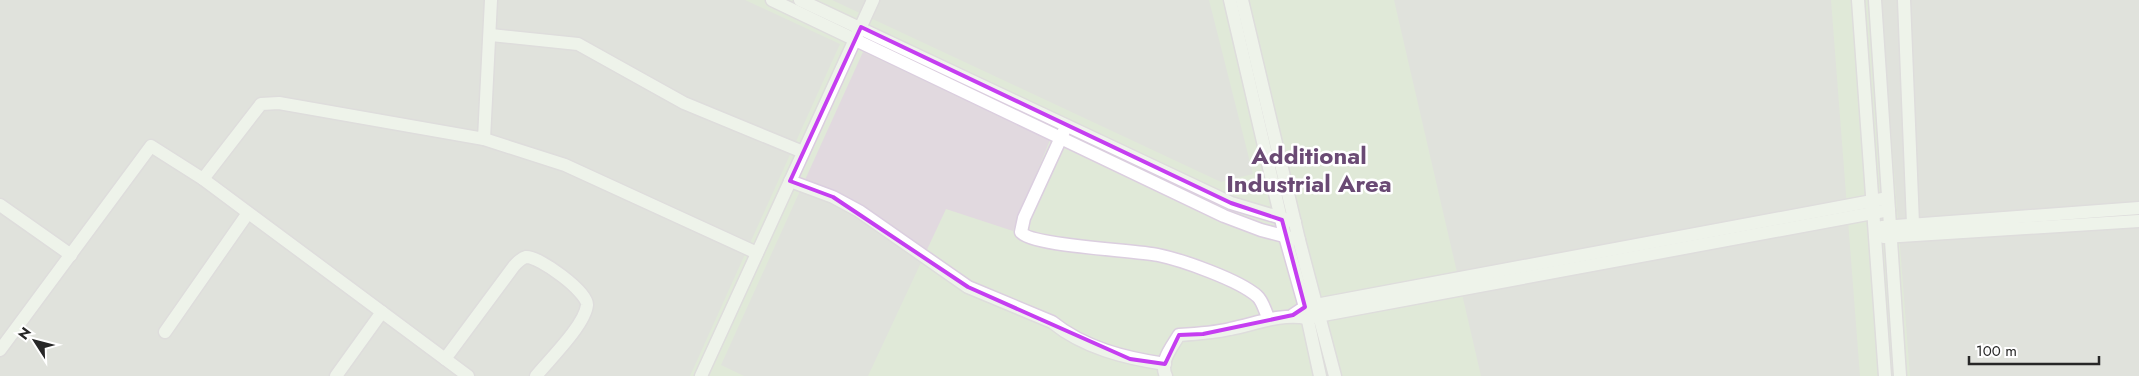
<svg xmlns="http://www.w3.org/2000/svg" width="2139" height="376" font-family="Jost,sans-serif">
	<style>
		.industrial { fill: #e1d9df }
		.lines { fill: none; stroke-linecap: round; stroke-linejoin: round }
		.minor-casing { stroke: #dbcedf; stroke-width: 15 }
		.minor { stroke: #fff; stroke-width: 12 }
		.marked { fill: none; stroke: #c53ef1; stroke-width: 4; stroke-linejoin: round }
		.labels { text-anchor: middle; stroke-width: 5; stroke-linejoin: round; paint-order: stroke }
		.district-label { font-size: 24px; font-weight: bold; fill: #6a4a74; stroke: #fff }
	</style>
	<rect width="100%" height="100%" fill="#e0e9d8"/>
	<!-- industrial -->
	<g class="industrial">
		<path d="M0,0H745L840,44L690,376H0Z"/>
		<path d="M832,0H1209L1253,174L1221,182Z"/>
		<path d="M1394,0H1831L1860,376H1481Z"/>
		<path d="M1881,0H2139V376H1910Z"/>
		<path d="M863,52L1050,140L1013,231L946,209L868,376H744L721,365Z"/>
	</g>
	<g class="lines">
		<!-- minor casing -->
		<g class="minor-casing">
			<g id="minor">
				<path d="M772,0L1224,216L1261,230L1299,240"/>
				<path d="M800,0L1231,203L1295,222"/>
				<path d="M1230,0L1285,236L1305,307L1320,376"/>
				<path d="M1242,0L1299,240L1335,376"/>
				<path d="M1858,0L1885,376"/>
				<path d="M1875,0L1900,376"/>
				<path d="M1904,0L1913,224"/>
				<path d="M491,35L578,44L684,103L803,152"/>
				<path d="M1064,131L1024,218L1021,232C1030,246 1135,250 1158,255C1182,260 1239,280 1257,296C1263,301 1265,312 1269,319"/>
				<path d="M484,139L565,165L757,253"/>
				<path d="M203,179L468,376"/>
				<path d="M790,181L833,197L859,211L968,287L1052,322C1084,348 1125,358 1165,364"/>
				<path d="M0,205L71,255"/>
				<path d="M1882,227L2139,208"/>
				<path d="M1884,237L2139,221"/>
				<path d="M1293,315L1305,307L1888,198"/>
				<path d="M165,332L248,213"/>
				<path d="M0,350L151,146L203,179L261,104L279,103L484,139L491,0"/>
				<path d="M445,359L514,266C518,262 521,258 526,257C539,256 588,292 587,305C585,325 549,360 536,376"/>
				<path d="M336,376L382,312"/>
				<path d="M701,376L873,0"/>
				<path d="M1166,376C1159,362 1172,347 1179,335C1196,334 1213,333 1230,329C1256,324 1280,313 1307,318L1889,210"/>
			</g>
		</g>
		<!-- minor -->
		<use href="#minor" class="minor"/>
	</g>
	<!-- marked area -->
	<path d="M0 0H2139V376H0ZM861,27L1231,203L1282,220L1305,307L1293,315L1203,334L1179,335L1165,364L1130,359L968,287L833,197L790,181Z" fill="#e0e9d8" fill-opacity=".55" fill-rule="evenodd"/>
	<path class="marked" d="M861,27L1231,203L1282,220L1305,307L1293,315L1203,334L1179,335L1165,364L1130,359L968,287L833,197L790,181Z"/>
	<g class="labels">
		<!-- district labels -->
		<g class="district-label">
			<text x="1309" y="164">Additional<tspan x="1309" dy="28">Industrial Area</tspan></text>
		</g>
	</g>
	<!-- north arrow -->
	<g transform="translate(35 341) rotate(306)" stroke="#ffffff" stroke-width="4" paint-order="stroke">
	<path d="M0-4L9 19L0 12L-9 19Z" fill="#272727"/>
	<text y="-8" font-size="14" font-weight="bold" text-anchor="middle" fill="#272727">N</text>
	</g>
	<!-- scale -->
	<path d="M1969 356v8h130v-8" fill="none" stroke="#272727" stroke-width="2.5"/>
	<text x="1976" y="356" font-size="15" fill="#272727" stroke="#ffffff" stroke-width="4" paint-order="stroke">100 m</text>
</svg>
